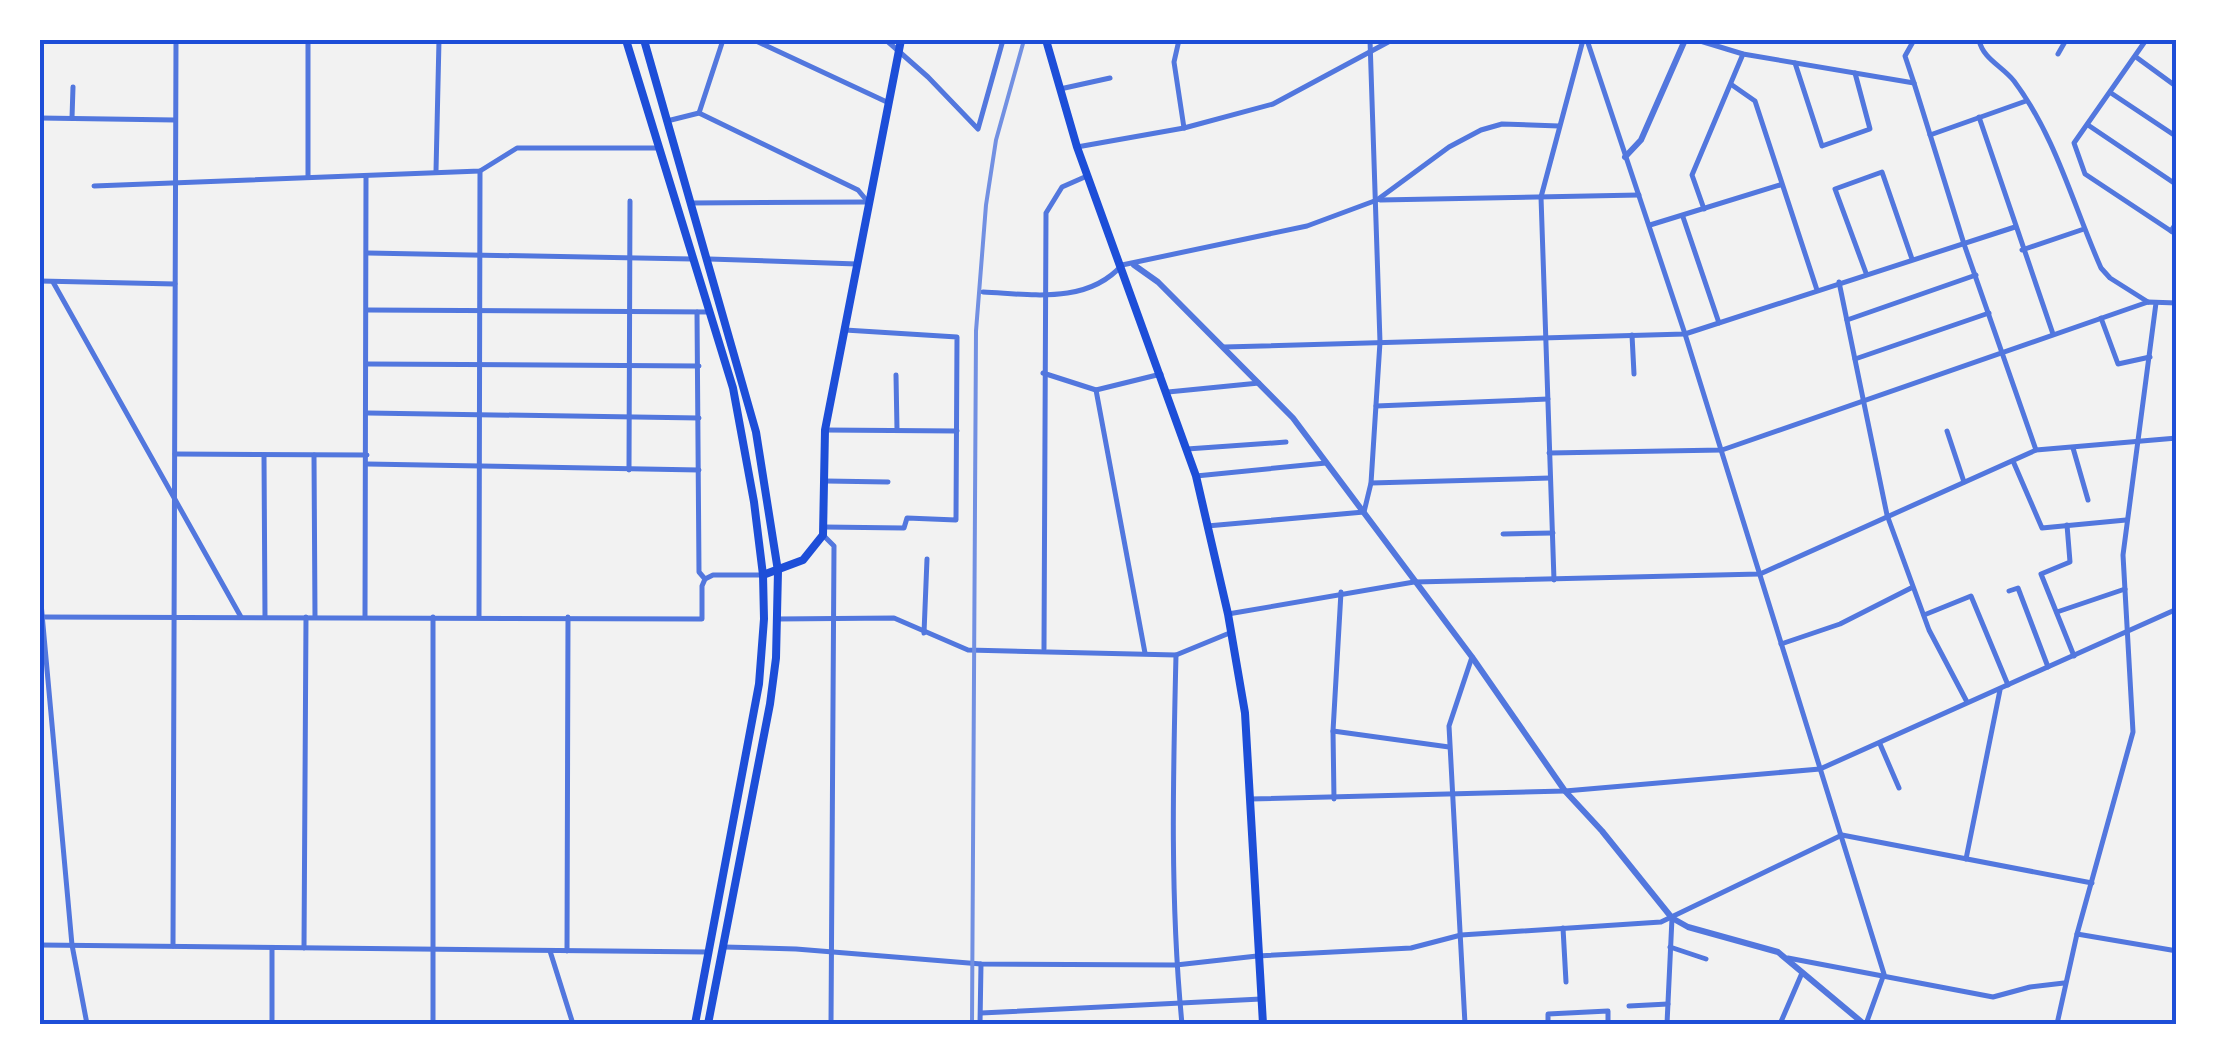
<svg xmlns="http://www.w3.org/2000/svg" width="2217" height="1064" font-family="Overpass,sans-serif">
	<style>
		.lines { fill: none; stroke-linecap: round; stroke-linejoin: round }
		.minor { stroke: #5277de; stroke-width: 5 }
		.tertiary { stroke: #5277de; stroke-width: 6 }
		.secondary { stroke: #1d4ed8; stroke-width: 8 }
		.trunk { stroke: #1d4ed8; stroke-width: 8 }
		.rail { stroke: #7290e2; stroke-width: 4 }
		.neatline { fill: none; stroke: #1d4ed8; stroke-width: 4 }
	</style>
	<rect width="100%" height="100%" fill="#f2f2f2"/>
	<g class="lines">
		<!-- minor -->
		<g class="minor">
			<path d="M754,40L889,103"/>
			<path d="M886,40L928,77L978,129L1003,40"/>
			<path d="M1179,40L1174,62L1184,128"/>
			<path d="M1587,40L1685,334L1884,974L1866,1024"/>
			<path d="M1697,40L1743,54L1914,83L1964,244L2036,450"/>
			<path d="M1979,40C1983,59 2002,66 2014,81C2056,137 2073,205 2101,268L2110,278L2148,302"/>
			<path d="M2146,40L2074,143L2085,174L2177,235"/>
			<path d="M2175,40L2177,41"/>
			<path d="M2058,54L2066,40"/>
			<path d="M2136,57L2177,87"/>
			<path d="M1795,63L1822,146L1870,129L1855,73"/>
			<path d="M1914,83L1905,56L1914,40"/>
			<path d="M1732,85L1755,101L1817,290"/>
			<path d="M1060,89L1110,78"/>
			<path d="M2111,93L2177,137"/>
			<path d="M699,113L723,40"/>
			<path d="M1979,117L2053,334"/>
			<path d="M40,118L175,120"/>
			<path d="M72,118L73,87"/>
			<path d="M667,121L699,113L858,190L868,202"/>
			<path d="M2088,125L2177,185"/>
			<path d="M1930,135L2026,101"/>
			<path d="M1077,147L1184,128L1273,104L1392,40"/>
			<path d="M436,171L439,40"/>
			<path d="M308,177V40"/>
			<path d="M94,186L480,171L517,148H659"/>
			<path d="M1380,200L1639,195"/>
			<path d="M690,203L867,202"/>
			<path d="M1704,209L1692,175L1743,54"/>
			<path d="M1683,217L1719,323"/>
			<path d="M1650,225L1780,185"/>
			<path d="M2171,231L2177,222"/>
			<path d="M2022,250L2084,229"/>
			<path d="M368,253L692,259"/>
			<path d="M709,259L857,264"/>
			<path d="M1866,273L1835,189L1882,172L1912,259"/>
			<path d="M40,281L175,284"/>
			<path d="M53,282L241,617"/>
			<path d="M1839,282L1887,515L1929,630L1967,702"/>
			<path d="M983,292C1030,294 1087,305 1122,265L1307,226L1377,200L1449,147L1481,130L1502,124L1559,126"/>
			<path d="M368,310L710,312"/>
			<path d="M2101,318L2118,364L2150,357"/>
			<path d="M1847,320L1976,275"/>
			<path d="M1632,335L1634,374"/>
			<path d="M1224,347L1685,334L2015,227"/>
			<path d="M1855,359L1989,313"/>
			<path d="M368,364L699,366"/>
			<path d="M1043,373L1096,390L1161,374"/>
			<path d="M896,375L897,430"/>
			<path d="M1096,390L1145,653"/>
			<path d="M1168,392L1259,383"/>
			<path d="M1376,406L1548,399"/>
			<path d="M368,413L699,418"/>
			<path d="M825,430L957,431"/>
			<path d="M1947,431L1964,482"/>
			<path d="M2073,448L2088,500"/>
			<path d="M1187,449L1286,442"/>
			<path d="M1549,453L1722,450L2148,302L2177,303"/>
			<path d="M175,454L367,455"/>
			<path d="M264,455L265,617"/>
			<path d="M314,455L315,617"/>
			<path d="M2013,461L2042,528L2126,520"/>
			<path d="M367,464L699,470"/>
			<path d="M629,470L630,201"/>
			<path d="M1196,476L1326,463"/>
			<path d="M826,481L888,482"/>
			<path d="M1371,483L1550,478"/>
			<path d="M2067,525L2070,562L2041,574L2074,656"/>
			<path d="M1207,526L1364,512L1371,483L1380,342L1370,40"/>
			<path d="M824,527L904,528L907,518L956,520L957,337L845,330"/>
			<path d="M1503,534L1553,533"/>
			<path d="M824,536L834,546L831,1024"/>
			<path d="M705,579L713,575H761"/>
			<path d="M1554,580L1541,197L1583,40"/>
			<path d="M2009,591L2018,588L2048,667"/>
			<path d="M40,592L72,945L87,1024"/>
			<path d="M2057,612L2125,589"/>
			<path d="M1228,614L1414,582L1760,574L2036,450L2177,438"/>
			<path d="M1924,615L1971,596L2008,685"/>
			<path d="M42,617L702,619V586L705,579L699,572L697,312"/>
			<path d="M365,617L366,176"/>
			<path d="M479,617L480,171"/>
			<path d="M777,619L894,618L968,650L1176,655L1232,632"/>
			<path d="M924,633L927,559"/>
			<path d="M1781,644L1840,624L1911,588"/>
			<path d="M1044,649L1046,213L1062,187L1087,176"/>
			<path d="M1176,655C1173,778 1170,902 1182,1024"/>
			<path d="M1333,731L1449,747"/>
			<path d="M1880,744L1899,788"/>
			<path d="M1250,799L1565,791L1820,769L2177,609"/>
			<path d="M1334,799L1333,731L1341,592"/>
			<path d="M1966,859L2000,690"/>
			<path d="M1563,928L1566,982"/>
			<path d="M2077,934L2177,951"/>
			<path d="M40,945L708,952"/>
			<path d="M173,946L176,40"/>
			<path d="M724,947L796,949L981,964L1176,965L1257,956L1411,948L1461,935L1661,922L1842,835L2092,883"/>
			<path d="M1670,947L1706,959"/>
			<path d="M304,948L306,617"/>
			<path d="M550,951L573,1024"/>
			<path d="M567,951L568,617"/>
			<path d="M1788,958L1993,997L2030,987L2064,983"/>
			<path d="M1629,1006L1668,1004"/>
			<path d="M981,1013L1261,999"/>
			<path d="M272,1024V948"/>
			<path d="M433,1024V617"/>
			<path d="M980,1024L981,964"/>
			<path d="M1465,1024L1449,726L1472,657"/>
			<path d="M1548,1024V1014L1608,1011V1024"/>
			<path d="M1667,1024L1672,918"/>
			<path d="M1780,1024L1802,973"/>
			<path d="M2057,1024L2077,934L2133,732L2123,555L2156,303"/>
		</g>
		<!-- tertiary -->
		<g class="tertiary">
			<path d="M1625,157L1641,140L1685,40"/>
			<path d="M1134,265L1158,282L1293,418L1472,657L1565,791L1602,831L1672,918L1688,927L1778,952L1864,1024"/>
		</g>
		<!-- secondary -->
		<g class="secondary">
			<path d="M1046,40L1077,147L1196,476L1228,614L1245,713L1263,1024"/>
			<path d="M763,575L803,560L823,535L825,430L901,40"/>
		</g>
		<!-- trunk -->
		<g class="trunk">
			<path d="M626,40L733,388L754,502L763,575L764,619L759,684L695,1024"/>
			<path d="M644,40L756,432L778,571L776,658L770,704L708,1024"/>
		</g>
		<!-- rail -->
		<path class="rail" d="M972,1024L976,331L986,205L996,140L1024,40"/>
	</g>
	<!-- border -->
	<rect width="2217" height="1064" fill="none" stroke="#ffffff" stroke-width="85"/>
	<rect x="42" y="42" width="2132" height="980" class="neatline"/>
</svg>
